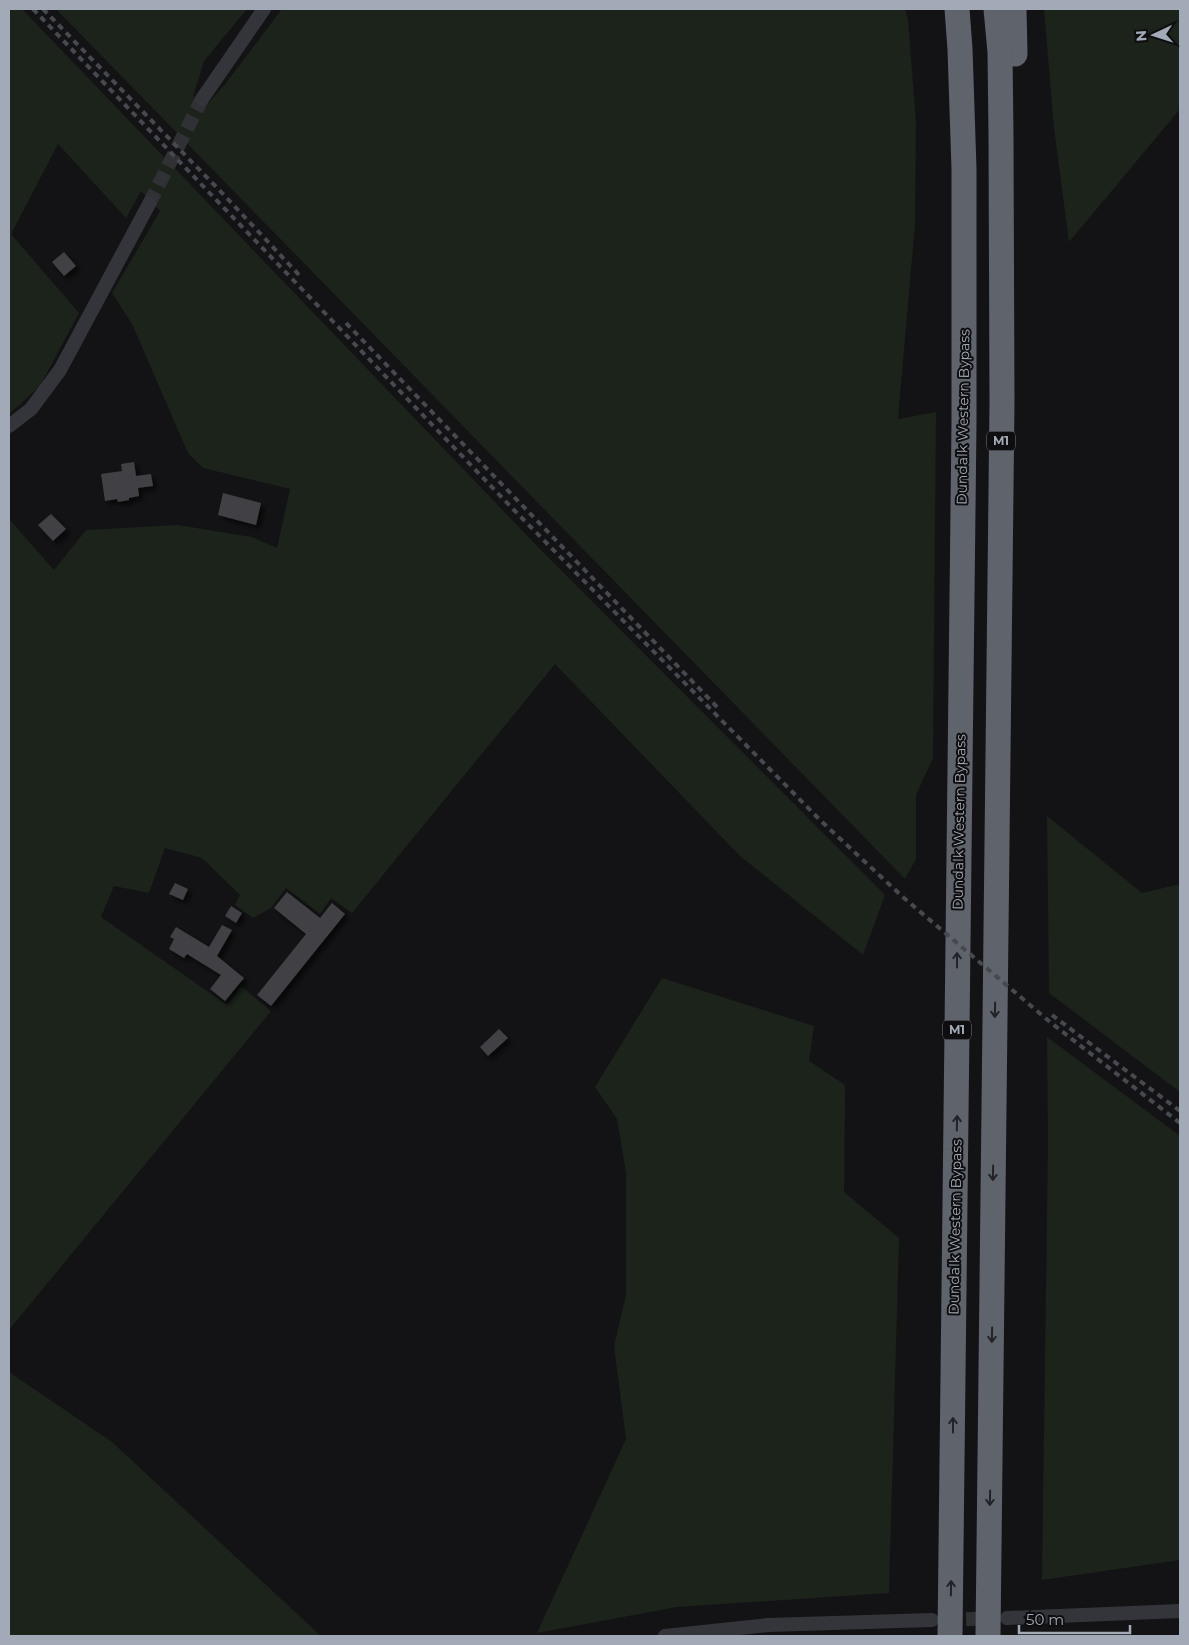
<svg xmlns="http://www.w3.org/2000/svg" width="1189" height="1645" font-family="Montserrat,sans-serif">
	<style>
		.green { fill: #1b231b }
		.building { fill: #3f4045; filter: url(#shadow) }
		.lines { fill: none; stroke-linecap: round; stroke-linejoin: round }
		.minor-tunnel { stroke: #303135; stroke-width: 14; stroke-dasharray: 14 7; stroke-linecap: butt }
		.minor { stroke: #34353a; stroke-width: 14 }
		.motorway { stroke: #5f636c; stroke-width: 25 }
		.rail { stroke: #46494f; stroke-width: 4; stroke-dasharray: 6 5; stroke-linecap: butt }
		.oneway { stroke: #222327 }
		.labels { text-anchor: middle; stroke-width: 4; stroke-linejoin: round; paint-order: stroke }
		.shield { fill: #0e0e10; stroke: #767b85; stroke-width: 1 }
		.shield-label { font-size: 12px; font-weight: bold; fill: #a3aab7 }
		.street-label { font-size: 14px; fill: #a3aab7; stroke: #0e0e10 }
	</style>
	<defs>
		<filter id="shadow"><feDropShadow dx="4" dy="4" stdDeviation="2.5" flood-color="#0009"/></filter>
	</defs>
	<rect width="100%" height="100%" fill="#131315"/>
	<!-- green -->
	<g class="green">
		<path d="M9,9H22L539,548L885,895L863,955L739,855L555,664L352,913L331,898L320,914L286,888L271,908L253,918L235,905L240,895L202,858L165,848L149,893L114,886L101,917L227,1005L241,986L271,1011L9,1330V519L54,570L86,530L178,525L252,537L277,548L290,489L203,468L188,453L132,324L112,293L160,211L141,191L126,218L58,144L11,234L79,313L40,386L9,414Z"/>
		<path d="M56,9H247L204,61L193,96L205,107L226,83L282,9H905L908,20L916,122L915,224L898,419L936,412L933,758L916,795V859L905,879Z"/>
		<path d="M1044,9H1180V109L1069,242L1054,128Z"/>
		<path d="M1047,816L1142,893L1180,884V1092L1049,993Z"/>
		<path d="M662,978L814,1026L809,1061L845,1085L844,1192L899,1238L889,1593L677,1607L537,1633L626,1439L614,1346L626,1295V1173L617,1119L595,1087Z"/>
		<path d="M1047,1037L1180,1136V1560L1042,1580L1048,1140Z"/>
		<path d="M9,1372L112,1442L321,1636H9Z"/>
	</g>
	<!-- building -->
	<g class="building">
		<path d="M64,252L76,266L64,276L52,262Z"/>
		<path d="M134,462L136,476L151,474L153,486L138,488L139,496L129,498V500L118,502L117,499L105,501L101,474L122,471L121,464Z"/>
		<path d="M223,493L261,503L256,525L218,515Z"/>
		<path d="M51,514L66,529L53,541L38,525Z"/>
		<path d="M175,883L188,889L183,900L169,894Z"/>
		<path d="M287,892L320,918L332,903L345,914L271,1006L257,995L306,934L274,908Z"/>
		<path d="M231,906L242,913L236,923L225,916Z"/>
		<path d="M222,925L232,930L217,956L244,978L225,1001L210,989L221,975L187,954L184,958L169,949L174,939L170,937L176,927L209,947Z"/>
		<path d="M499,1029L508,1038L488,1056L480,1047Z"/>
	</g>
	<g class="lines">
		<!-- minor-tunnel -->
		<g class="minor-tunnel">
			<path d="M149,204L202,99"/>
			<path d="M945,1620L994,1618"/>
		</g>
		<!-- minor -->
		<g class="minor">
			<path d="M202,99L264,9"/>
			<path d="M9,426L31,409L60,370L149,204"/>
			<path d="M1007,1618L1180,1611"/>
			<path d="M665,1636L768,1625L932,1620"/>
		</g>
		<!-- motorway -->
		<g class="motorway">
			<path d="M1014,9L1015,54"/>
			<path d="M950,1636L964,423V169L960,49L957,9"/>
			<path d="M988,1636L1002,402L1001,136L1000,52L996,9"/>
		</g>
		<!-- rail -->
		<g class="rail">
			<path d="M33,9L513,509L821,821L904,898L1050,1022L1180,1123"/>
			<path d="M43,9L224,195L300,276"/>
			<path d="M346,323L719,709"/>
			<path d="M1052,1015L1180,1111"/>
		</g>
	</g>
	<!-- one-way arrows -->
	<defs><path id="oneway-shaft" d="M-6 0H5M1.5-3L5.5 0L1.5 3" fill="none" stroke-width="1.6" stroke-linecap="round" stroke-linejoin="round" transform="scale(1.25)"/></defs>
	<g class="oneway">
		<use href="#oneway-shaft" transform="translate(957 960) rotate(-90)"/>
		<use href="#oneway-shaft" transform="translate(995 1010) rotate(91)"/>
		<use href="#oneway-shaft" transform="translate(957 1123) rotate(-89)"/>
		<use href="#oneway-shaft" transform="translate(993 1173) rotate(91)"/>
		<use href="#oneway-shaft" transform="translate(992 1335) rotate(91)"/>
		<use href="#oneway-shaft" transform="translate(953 1425) rotate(-90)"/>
		<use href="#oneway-shaft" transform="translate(990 1498) rotate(91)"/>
		<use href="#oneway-shaft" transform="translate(951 1588) rotate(-89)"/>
	</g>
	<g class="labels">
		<!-- shield labels -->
		<g class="shield">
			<rect x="987" y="431.5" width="28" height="19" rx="4"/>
			<rect x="943" y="1020.5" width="28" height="19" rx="4"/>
		</g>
		<g class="shield-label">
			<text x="1001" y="445">M1</text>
			<text x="957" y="1034">M1</text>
		</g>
		<!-- street labels -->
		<g class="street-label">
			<text transform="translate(963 417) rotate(-89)" y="5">Dundalk Western Bypass</text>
			<text transform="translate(959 822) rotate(-89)" y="5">Dundalk Western Bypass</text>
			<text transform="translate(955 1227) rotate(-89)" y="5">Dundalk Western Bypass</text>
		</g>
	</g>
	<!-- border -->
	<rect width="1189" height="1645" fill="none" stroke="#a3aab7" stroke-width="20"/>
	<!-- north arrow -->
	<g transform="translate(1154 35) rotate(266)" stroke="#0e0e10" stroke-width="4" paint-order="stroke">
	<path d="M0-4L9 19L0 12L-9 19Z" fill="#a3aab7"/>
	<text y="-8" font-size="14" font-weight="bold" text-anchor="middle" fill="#a3aab7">N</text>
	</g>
	<!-- scale -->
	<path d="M1019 1625v8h111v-8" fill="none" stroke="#a3aab7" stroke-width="2.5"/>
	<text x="1026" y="1625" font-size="15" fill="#a3aab7" stroke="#0e0e10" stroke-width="4" paint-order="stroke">50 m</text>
</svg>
